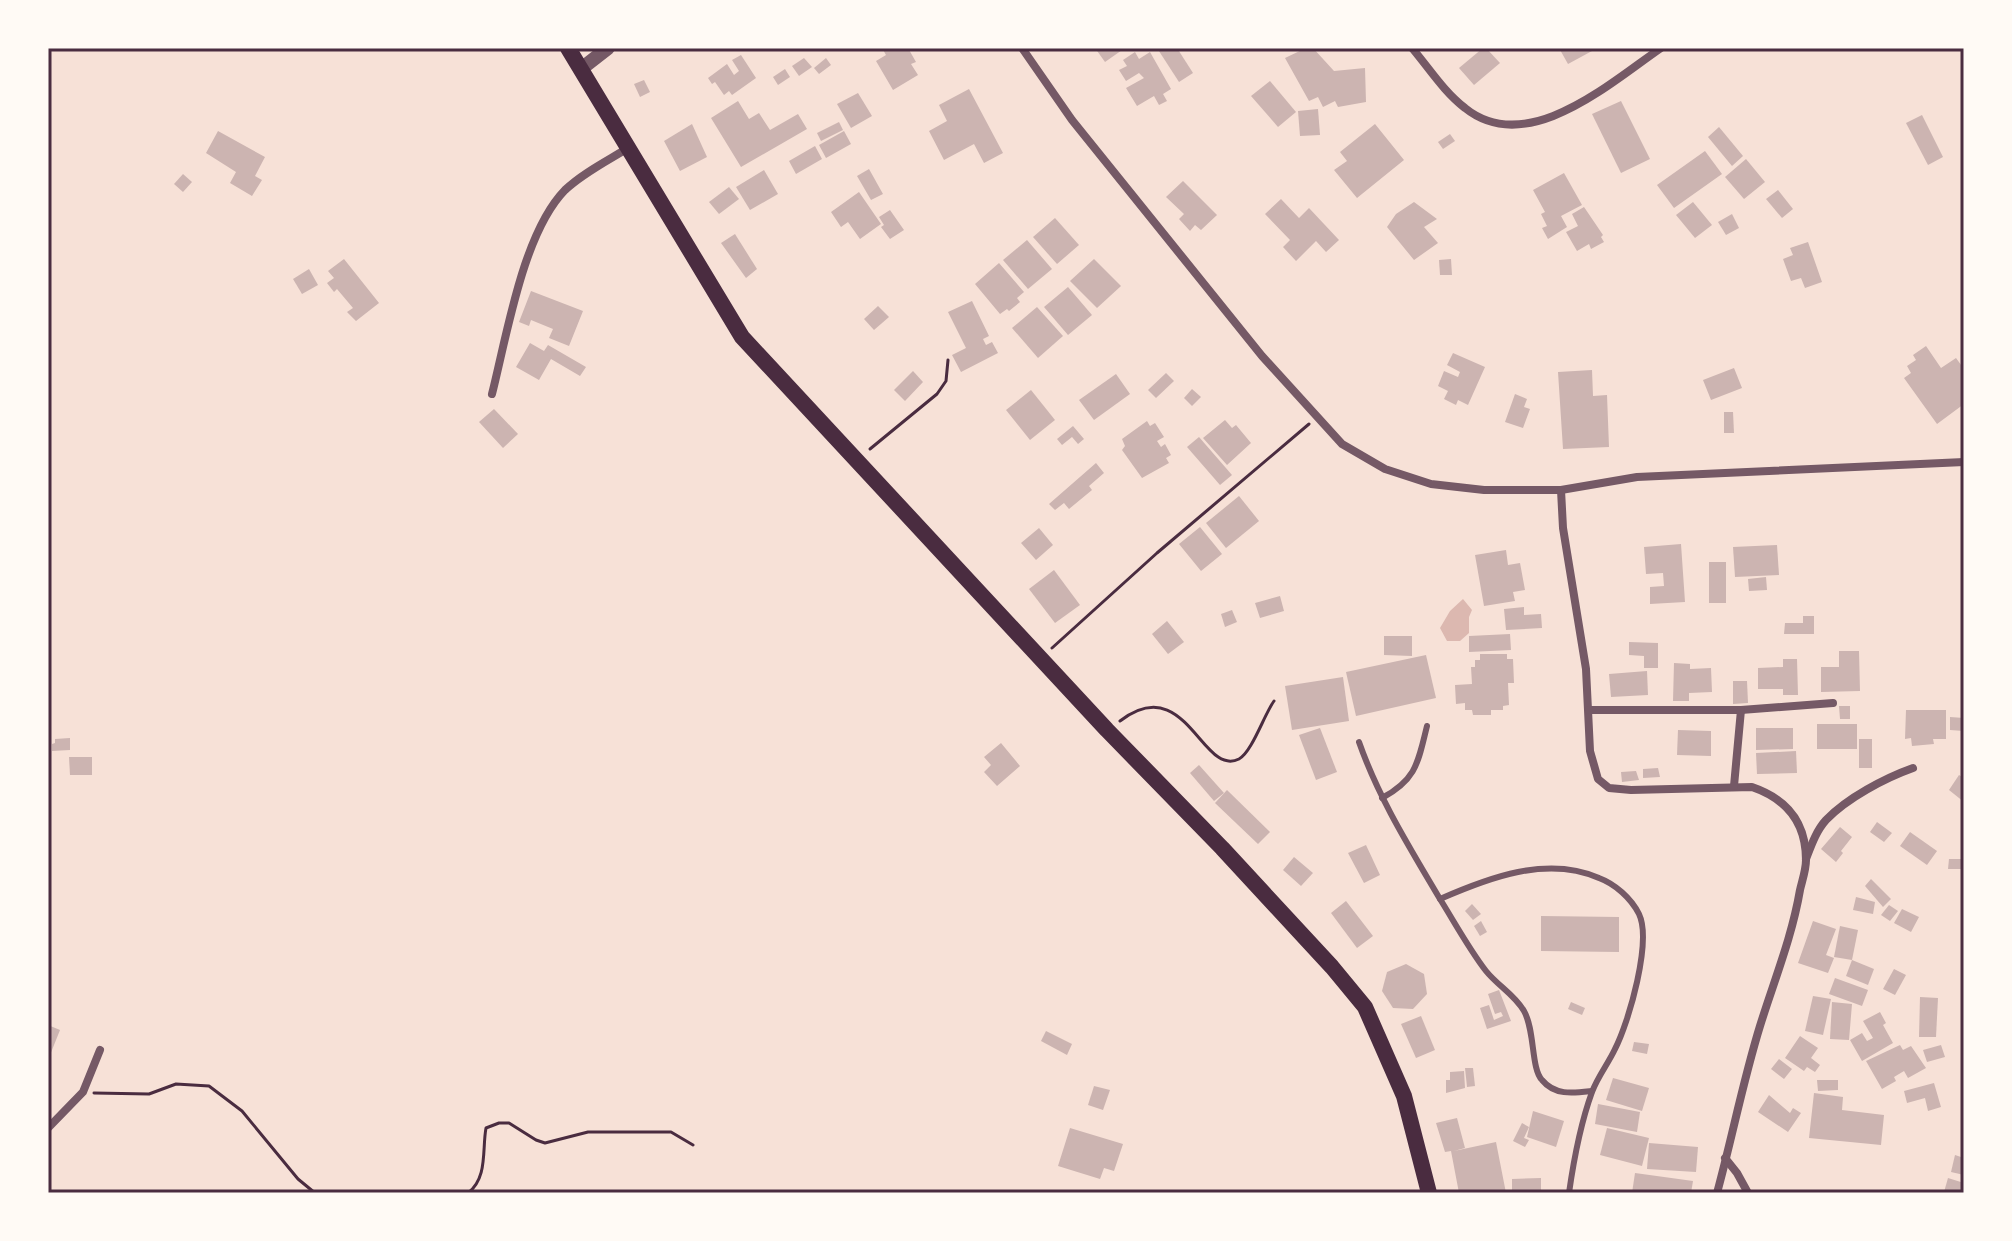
<svg xmlns="http://www.w3.org/2000/svg" width="2012" height="1241" font-family="'Source Serif 4',serif">
	<style>
		.water { fill: #dcb8b0 }
		.building { fill: #ccb4b1 }
		.lines { fill: none; stroke-linecap: round; stroke-linejoin: round }
		.path { stroke: #4a2c40; stroke-width: 3 }
		.service { stroke: #755966; stroke-width: 6 }
		.minor { stroke: #755966; stroke-width: 8 }
		.tertiary { stroke: #755966; stroke-width: 14 }
		.secondary { stroke: #4a2c40; stroke-width: 16 }
		.neatline { fill: none; stroke: #4a2c40; stroke-width: 3 }
	</style>
	<rect width="100%" height="100%" fill="#f7e1d7"/>
	<!-- water -->
	<path class="water" d="M1463,599L1472,610L1469,617V633L1460,641H1447L1440,628L1450,611Z"/>
	<!-- building -->
	<g class="building">
		<path d="M882,48H908L916,62L911,64L918,75L893,90L876,61L886,55Z"/>
		<path d="M1095,48H1125L1105,62Z"/>
		<path d="M1157,48H1177L1193,73L1179,82Z"/>
		<path d="M1306,48H1313L1334,71L1365,68L1366,102L1338,107L1335,101L1323,107L1318,97L1309,101L1285,58Z"/>
		<path d="M1483,48H1486L1500,63L1474,85L1459,68Z"/>
		<path d="M1559,48H1590L1592,51L1568,64Z"/>
		<path d="M1135,52L1139,59L1150,52L1171,89L1163,94L1167,101L1159,105L1154,96L1137,106L1126,88L1144,78L1139,73L1126,81L1119,70L1127,66L1123,60Z"/>
		<path d="M741,55L756,78L732,95L729,91L724,95L715,82L712,84L708,78L727,64L734,75L739,71L732,60Z"/>
		<path d="M804,58L812,67L799,76L792,66Z"/>
		<path d="M826,58L831,65L819,74L814,68Z"/>
		<path d="M785,69L790,77L778,85L773,77Z"/>
		<path d="M644,80L650,92L640,97L634,84Z"/>
		<path d="M1270,81L1296,112L1278,127L1251,96Z"/>
		<path d="M969,89L1003,153L984,163L974,144L944,160L929,131L947,121L939,105Z"/>
		<path d="M858,93L872,116L851,128L837,104Z"/>
		<path d="M738,101L749,119L759,113L770,130L798,114L807,129L741,167L711,118Z"/>
		<path d="M1621,101L1650,159L1621,173L1592,114Z"/>
		<path d="M1318,109L1320,135L1300,136L1298,111Z"/>
		<path d="M1922,115L1943,157L1928,165L1906,123Z"/>
		<path d="M839,122L843,130L821,141L817,133Z"/>
		<path d="M692,124L707,157L680,171L664,141Z"/>
		<path d="M1375,124L1404,160L1357,198L1334,170L1347,161L1340,152Z"/>
		<path d="M1719,127L1743,156L1732,166L1708,137Z"/>
		<path d="M218,131L265,157L255,176L262,180L252,196L230,183L236,172L206,153Z"/>
		<path d="M844,131L851,144L826,158L819,145Z"/>
		<path d="M1450,134L1455,141L1443,149L1438,142Z"/>
		<path d="M815,146L822,159L796,174L789,161Z"/>
		<path d="M1705,151L1722,174L1674,208L1657,185Z"/>
		<path d="M1746,159L1765,182L1744,199L1725,177Z"/>
		<path d="M869,169L883,194L871,200L857,176Z"/>
		<path d="M764,170L778,194L750,210L736,187Z"/>
		<path d="M1564,173L1582,205L1561,216L1567,227L1548,239L1542,228L1547,226L1541,214L1545,212L1533,190Z"/>
		<path d="M183,174L192,182L183,192L174,184Z"/>
		<path d="M1183,181L1217,215L1201,230L1195,225L1190,231L1179,219L1184,214L1166,197Z"/>
		<path d="M729,187L739,199L719,214L709,202Z"/>
		<path d="M1778,190L1793,209L1782,218L1766,199Z"/>
		<path d="M859,192L881,224L860,239L848,222L841,227L831,212Z"/>
		<path d="M1281,199L1299,218L1309,208L1339,240L1326,252L1316,241L1296,261L1283,247L1290,240L1265,214Z"/>
		<path d="M1414,202L1437,219L1424,227L1438,243L1414,260L1387,227L1396,214Z"/>
		<path d="M1693,202L1712,225L1695,238L1676,215Z"/>
		<path d="M1584,207L1603,235L1601,237L1604,242L1591,249L1589,244L1577,251L1566,232L1578,226L1572,214Z"/>
		<path d="M890,210L904,230L890,239L881,227L884,225L879,217Z"/>
		<path d="M1732,214L1739,228L1726,235L1718,222Z"/>
		<path d="M1055,218L1079,245L1057,264L1033,237Z"/>
		<path d="M735,234L757,269L746,278L721,243Z"/>
		<path d="M1027,240L1052,269L1028,289L1003,260Z"/>
		<path d="M1808,242L1822,282L1805,288L1801,278L1791,281L1783,259L1793,255L1790,248Z"/>
		<path d="M344,259L379,303L356,321L347,312L353,308L337,289L334,292L327,283L334,278L328,271Z"/>
		<path d="M1094,259L1121,286L1097,308L1070,281Z"/>
		<path d="M1451,259L1452,275H1440L1439,260Z"/>
		<path d="M999,263L1024,292L1017,298L1020,302L1009,311L1007,309L1000,314L975,284Z"/>
		<path d="M309,269L318,285L302,294L293,279Z"/>
		<path d="M1068,287L1092,315L1068,335L1044,307Z"/>
		<path d="M531,291L583,311L569,346L549,338L553,329L531,320L529,326L519,322Z"/>
		<path d="M972,301L989,336L983,339L986,345L992,342L998,353L961,372L952,355L966,348L948,312Z"/>
		<path d="M878,306L889,317L874,330L864,319Z"/>
		<path d="M1037,307L1063,336L1038,358L1012,328Z"/>
		<path d="M530,343L544,351L548,345L586,367L580,376L551,359L539,380L516,367Z"/>
		<path d="M1926,346L1941,368L1956,358L1964,369V404L1937,424L1904,378L1911,373L1907,366L1916,360L1913,355Z"/>
		<path d="M1453,353L1485,367L1468,405L1458,400L1456,405L1444,399L1448,391L1438,386L1444,371L1458,377L1460,372L1447,365Z"/>
		<path d="M1734,368L1742,388L1711,400L1703,380Z"/>
		<path d="M1592,370L1593,396L1607,395L1609,447L1563,449L1558,372Z"/>
		<path d="M913,371L923,382L905,401L894,390Z"/>
		<path d="M1166,373L1174,381L1156,398L1148,390Z"/>
		<path d="M1116,374L1130,394L1094,420L1079,400Z"/>
		<path d="M1192,389L1201,397L1192,406L1184,398Z"/>
		<path d="M1031,390L1055,420L1030,440L1006,410Z"/>
		<path d="M1515,394L1527,399L1524,407L1530,409L1523,428L1505,422Z"/>
		<path d="M494,409L518,434L503,448L479,422Z"/>
		<path d="M1724,412H1733L1734,433H1724Z"/>
		<path d="M1225,420L1232,428L1236,425L1251,443L1227,465L1203,438Z"/>
		<path d="M1147,421L1150,426L1155,423L1164,437L1157,441L1161,447L1165,444L1171,455L1166,458L1169,463L1142,478L1122,450L1125,446L1122,439Z"/>
		<path d="M1073,426L1084,439L1078,444L1072,437L1062,445L1057,439Z"/>
		<path d="M1199,437L1232,475L1220,485L1187,447Z"/>
		<path d="M1096,463L1104,473L1089,486L1092,490L1069,509L1064,503L1055,510L1049,504Z"/>
		<path d="M1239,496L1259,521L1226,548L1206,523Z"/>
		<path d="M1200,527L1222,554L1201,571L1179,544Z"/>
		<path d="M1039,528L1053,545L1036,560L1021,543Z"/>
		<path d="M1681,544L1685,602L1650,604V587L1664,586L1663,573L1646,574L1644,547Z"/>
		<path d="M1777,545L1779,575L1735,577L1733,547Z"/>
		<path d="M1506,550L1508,565L1520,563L1525,590L1513,592L1515,601L1484,606L1475,555Z"/>
		<rect x="1709" y="562" width="17" height="41"/>
		<path d="M1054,570L1080,605L1055,623L1029,589Z"/>
		<path d="M1766,577L1767,590L1749,591L1748,579Z"/>
		<path d="M1280,596L1284,611L1260,618L1255,603Z"/>
		<path d="M1524,607V615L1541,614L1542,628L1506,630L1504,609Z"/>
		<path d="M1232,610L1237,622L1225,627L1221,614Z"/>
		<path d="M1803,616H1814V634H1784L1785,623H1803Z"/>
		<path d="M1167,621L1184,642L1168,654L1152,634Z"/>
		<path d="M1510,634L1511,650L1469,652V636Z"/>
		<path d="M1384,636H1412V656L1384,655Z"/>
		<path d="M1629,642L1658,643V668H1644V656L1629,655Z"/>
		<path d="M1839,651H1859L1860,691L1821,692V667H1839Z"/>
		<path d="M1480,654H1507V659H1513L1514,683H1508L1509,705L1503,706V710H1491V715H1473L1472,710H1465V703L1456,704L1455,685L1472,684L1471,667H1475V660H1480Z"/>
		<path d="M1426,655L1436,698L1356,716L1346,672Z"/>
		<path d="M1783,659H1797L1798,695H1783V689H1758V668L1783,667Z"/>
		<path d="M1674,663L1690,664V669L1711,668L1712,692L1689,693V701H1673Z"/>
		<path d="M1647,671L1648,695L1611,697L1609,674Z"/>
		<path d="M1343,677L1349,721L1292,730L1285,686Z"/>
		<path d="M1733,681H1747L1748,703L1733,704Z"/>
		<path d="M1839,706H1850V719H1840Z"/>
		<path d="M1906,710H1946V739H1933L1934,744L1912,746L1911,738L1905,739Z"/>
		<path d="M1950,717L1964,718V731L1950,730Z"/>
		<rect x="1817" y="724" width="40" height="25"/>
		<path d="M1320,728L1337,772L1316,780L1299,735Z"/>
		<path d="M1756,728H1793V749L1756,750Z"/>
		<path d="M1678,730L1711,731V756L1677,755Z"/>
		<path d="M70,738V750L52,751V744L55,743V739Z"/>
		<rect x="1859" y="739" width="13" height="29"/>
		<path d="M1001,743L1020,766L997,786L984,772L991,765L984,757Z"/>
		<path d="M1796,751L1797,773L1757,774L1756,753Z"/>
		<path d="M69,757H92V775H70Z"/>
		<path d="M1199,765L1224,793L1214,801L1190,773Z"/>
		<path d="M1658,768L1660,777L1643,778V769Z"/>
		<path d="M1636,771L1639,780L1622,782L1621,772Z"/>
		<path d="M1959,775L1964,778V802L1949,790Z"/>
		<path d="M1227,790L1270,832L1258,844L1215,803Z"/>
		<path d="M1877,822L1892,833L1884,842L1870,832Z"/>
		<path d="M1840,827L1852,837L1841,851L1843,853L1836,862L1821,849Z"/>
		<path d="M1910,832L1937,851L1927,865L1900,846Z"/>
		<path d="M1366,845L1380,875L1364,883L1348,853Z"/>
		<path d="M1294,857L1313,873L1301,886L1283,870Z"/>
		<path d="M1949,859H1964V869H1948Z"/>
		<path d="M1871,879L1891,899L1883,907L1865,886Z"/>
		<path d="M1856,897L1875,902L1873,914L1853,910Z"/>
		<path d="M1346,901L1373,936L1357,948L1331,913Z"/>
		<path d="M1472,904L1481,914L1473,920L1465,911Z"/>
		<path d="M1889,905L1898,911L1890,921L1881,915Z"/>
		<path d="M1902,909L1919,917L1911,932L1894,923Z"/>
		<path d="M1541,916L1619,917V952L1541,951Z"/>
		<path d="M1481,921L1487,932L1480,936L1474,926Z"/>
		<path d="M1813,921L1836,929L1826,955L1834,958L1828,973L1798,963Z"/>
		<path d="M1840,926L1858,930L1852,960L1834,957Z"/>
		<path d="M1852,960L1874,969L1868,985L1846,976Z"/>
		<path d="M1406,964L1424,974L1427,994L1413,1009L1393,1008L1382,991L1387,972Z"/>
		<path d="M1894,969L1906,975L1895,995L1883,989Z"/>
		<path d="M1835,978L1868,990L1862,1006L1829,994Z"/>
		<path d="M1499,990L1511,1021L1487,1029L1480,1008L1489,1005L1494,1020L1503,1016L1501,1012L1495,1014L1488,994Z"/>
		<path d="M1813,996L1831,999L1823,1035L1805,1031Z"/>
		<path d="M1920,997L1938,998L1936,1037H1919Z"/>
		<path d="M1571,1002L1585,1008L1582,1015L1568,1009Z"/>
		<path d="M1832,1002L1852,1004L1849,1040L1830,1039Z"/>
		<path d="M1880,1012L1886,1023L1883,1025L1893,1043L1862,1061L1850,1040L1862,1033L1867,1041L1873,1038L1863,1021Z"/>
		<path d="M1421,1016L1435,1050L1416,1058L1401,1024Z"/>
		<path d="M48,1025L60,1030L48,1060Z"/>
		<path d="M1046,1031L1072,1044L1067,1055L1041,1041Z"/>
		<path d="M1800,1036L1818,1048L1811,1058L1820,1065L1815,1072L1807,1067L1804,1071L1785,1058Z"/>
		<path d="M1634,1042L1649,1044L1647,1054L1632,1051Z"/>
		<path d="M1900,1045L1903,1050L1911,1046L1926,1068L1908,1078L1904,1071L1894,1077L1896,1081L1882,1089L1866,1061Z"/>
		<path d="M1941,1045L1945,1057L1927,1062L1923,1050Z"/>
		<path d="M1779,1059L1792,1069L1784,1079L1771,1069Z"/>
		<path d="M1465,1068H1473L1475,1086L1467,1087Z"/>
		<path d="M1464,1071L1465,1088L1446,1093V1080H1450V1072Z"/>
		<path d="M1613,1078L1649,1088L1642,1111L1606,1100Z"/>
		<path d="M1817,1080H1838V1090L1818,1091Z"/>
		<path d="M1934,1083L1941,1107L1928,1111L1925,1098L1907,1103L1904,1091Z"/>
		<path d="M1094,1086L1110,1090L1103,1110L1088,1105Z"/>
		<path d="M1814,1093L1843,1097L1842,1110L1884,1115L1881,1145L1809,1138Z"/>
		<path d="M1769,1095L1790,1113L1793,1108L1801,1113L1788,1132L1758,1112Z"/>
		<path d="M1598,1104L1640,1112L1637,1132L1595,1124Z"/>
		<path d="M1533,1111L1564,1121L1556,1147L1527,1137Z"/>
		<path d="M1457,1118L1465,1148L1454,1151L1496,1142L1506,1193H1459L1451,1151L1445,1152L1436,1123Z"/>
		<path d="M1522,1123L1529,1127L1524,1138L1529,1140L1525,1147L1513,1141Z"/>
		<path d="M1070,1128L1123,1144L1114,1171L1104,1168L1100,1179L1058,1166Z"/>
		<path d="M1607,1128L1649,1138L1642,1166L1600,1155Z"/>
		<path d="M1649,1143L1698,1147L1696,1172L1647,1169Z"/>
		<path d="M1955,1155L1964,1158V1175L1951,1172Z"/>
		<path d="M1635,1173L1693,1181L1691,1193H1632Z"/>
		<path d="M1541,1178V1191L1512,1193V1179Z"/>
		<path d="M1948,1178L1964,1183V1193L1944,1192Z"/>
	</g>
	<g class="lines">
		<!-- path -->
		<g class="path">
			<path d="M870,449L937,394L946,381L948,360"/>
			<path d="M1052,648L1157,553L1309,424"/>
			<path d="M1120,721C1186,670 1202,778 1239,759C1252,752 1264,715 1274,701"/>
			<path d="M94,1093L149,1094L176,1084L209,1086L242,1111L298,1179L315,1193"/>
			<path d="M468,1193C488,1178 482,1149 486,1128L499,1123H509L536,1140L545,1143L588,1132H671L693,1145"/>
		</g>
		<!-- service -->
		<g class="service">
			<path d="M1359,742C1379,799 1410,848 1440,899C1455,923 1469,949 1486,971C1498,986 1514,994 1524,1011C1535,1030 1531,1069 1542,1080C1555,1096 1574,1093 1592,1091"/>
			<path d="M1382,798C1417,779 1418,762 1427,726"/>
			<path d="M1440,899C1488,878 1547,855 1599,878C1615,884 1631,898 1639,914C1652,941 1629,1022 1615,1049C1608,1064 1598,1076 1592,1092C1580,1125 1574,1158 1569,1193"/>
		</g>
		<!-- minor -->
		<g class="minor">
			<path d="M1022,48L1072,120L1262,356L1342,444L1385,469L1431,484L1484,490H1561L1637,477L1964,462"/>
			<path d="M1412,48C1429,68 1444,92 1465,108C1527,158 1610,83 1661,48"/>
			<path d="M492,394C507,335 523,233 565,190C583,173 607,161 628,148"/>
			<path d="M1561,490L1563,528L1586,669L1590,751L1598,779L1609,788L1631,790L1752,787C1787,799 1806,822 1806,860C1806,870 1802,881 1800,890C1792,937 1774,981 1760,1026C1743,1081 1732,1138 1717,1193"/>
			<path d="M1589,710H1741L1833,703"/>
			<path d="M1734,786L1741,710"/>
			<path d="M1806,859C1811,846 1816,831 1826,820C1847,798 1885,778 1913,768"/>
			<path d="M48,1128L83,1092L100,1050"/>
			<path d="M1725,1158L1737,1173L1748,1193"/>
		</g>
		<!-- tertiary -->
		<path class="tertiary" d="M581,69L608,48"/>
		<!-- secondary -->
		<path class="secondary" d="M568,48L742,337L1107,730L1222,848L1332,967L1365,1007L1404,1096L1429,1193"/>
	</g>
	<!-- border -->
	<rect width="2012" height="1241" fill="none" stroke="#fffaf5" stroke-width="100"/>
	<rect x="50" y="50" width="1912" height="1141" class="neatline"/>
</svg>
